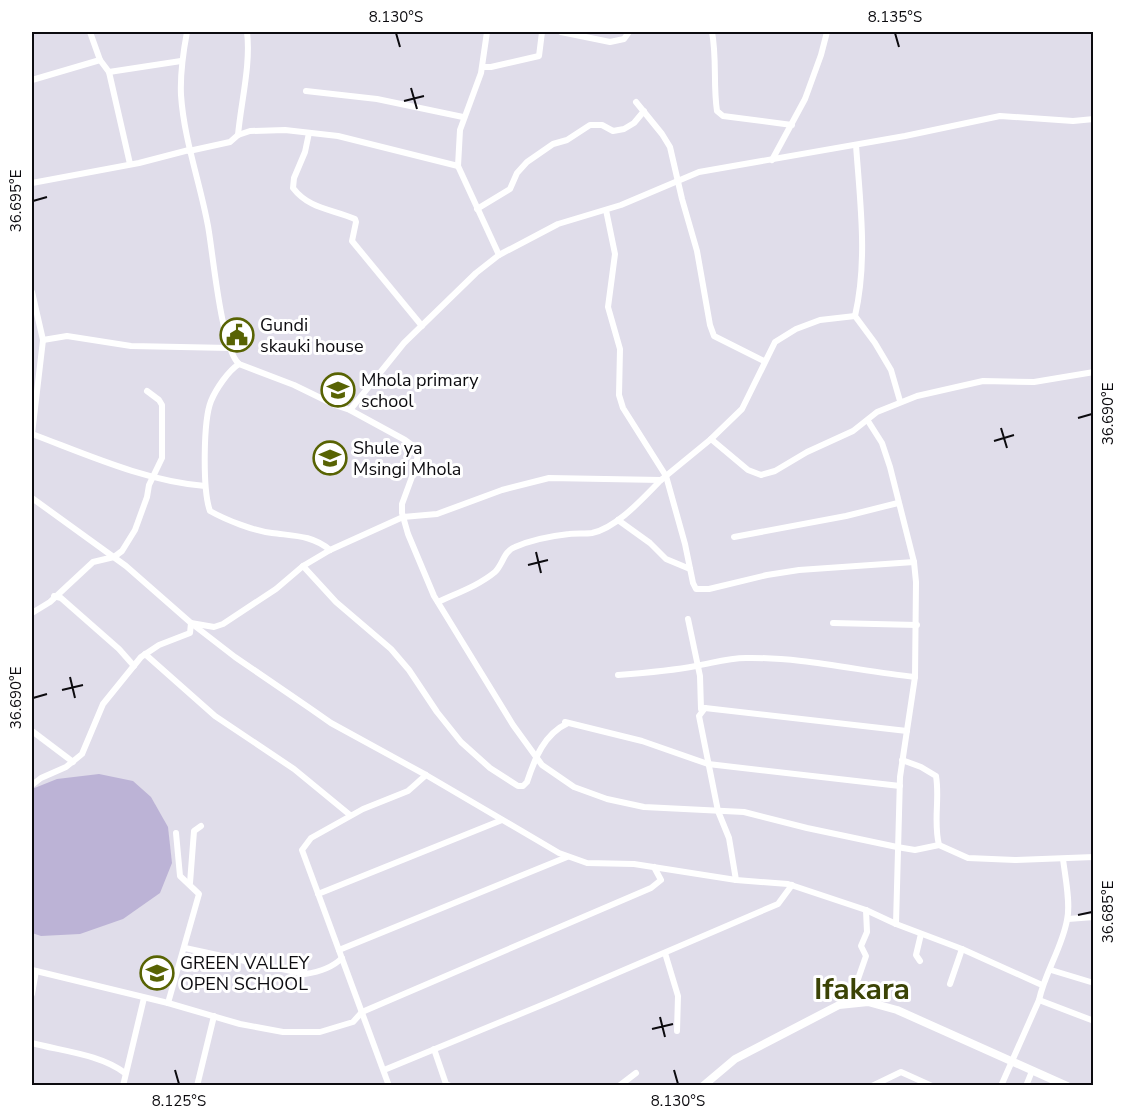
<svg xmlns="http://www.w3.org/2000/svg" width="1125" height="1117" font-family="'Nunito Sans',sans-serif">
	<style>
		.green { fill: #bcb3d6 }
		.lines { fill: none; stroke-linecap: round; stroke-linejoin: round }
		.minor { stroke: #fff; stroke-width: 6 }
		.secondary { stroke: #fff; stroke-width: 8 }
		.ticks { fill: none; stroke: #0c0b0f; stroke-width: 2 }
		.labels { text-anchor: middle; stroke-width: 6; stroke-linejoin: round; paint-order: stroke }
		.poi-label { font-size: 18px; fill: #0c0b0f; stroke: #fff; text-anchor: start }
		.town-label { font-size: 30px; font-weight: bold; fill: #3b4305; stroke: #fff }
		.neatline { fill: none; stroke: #0c0b0f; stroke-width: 2 }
		.ticks-label { font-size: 15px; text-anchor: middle; fill: #0c0b0f }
	</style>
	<rect width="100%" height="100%" fill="#e0ddea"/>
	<!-- green -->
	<path class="green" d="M99,774L133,781L151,797L168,827L172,863L160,893L123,919L80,934L41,936L32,933V789L57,779Z"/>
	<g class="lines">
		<!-- minor -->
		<g class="minor">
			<path d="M90,32L100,60L109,72L130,164"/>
			<path d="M187,32C183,53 180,73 181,95C184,140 200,182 208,226C213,253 221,348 239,364L294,385L335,405L350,410L405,440L416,448L418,453L416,466L402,504V513L408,534L434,596L513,725L542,765L574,787L607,799L644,807L744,812L807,828L897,847L915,850L939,845L968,858L1015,860L1094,857"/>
			<path d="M487,32L481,73L460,130L458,166L499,255"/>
			<path d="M561,32L610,42L624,39L629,32"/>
			<path d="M712,32C717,58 713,85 717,111L723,116L792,125"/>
			<path d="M483,67H491L539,56L542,32"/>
			<path d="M109,72L181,61"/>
			<path d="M32,80L100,60"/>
			<path d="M306,91L377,99L463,117"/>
			<path d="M636,102L662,134L670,147L682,199L697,251L710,325L714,336L764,361"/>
			<path d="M309,133L305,152L294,178L293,188C309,209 332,209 355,219L356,222L352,241L422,326"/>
			<path d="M238,135C241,102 251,64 247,32"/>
			<path d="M856,145C860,202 868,260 855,316L875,343L891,370L900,401"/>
			<path d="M189,151L230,142L238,135L250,131L285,130L338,136L458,166"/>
			<path d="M772,160L805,99L821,55L827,32"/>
			<path d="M32,183L139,163L189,150"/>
			<path d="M477,209L510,189L517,173L527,162L553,144L567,140L590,125H602L613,131L624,129L634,123L644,111"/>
			<path d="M606,210L615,254L608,307L620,349L619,395L623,408L666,476L685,544L693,583L696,589H709L767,575L799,570L914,562"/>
			<path d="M32,292L43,340L32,434"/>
			<path d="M43,340L67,336L131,346L230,348"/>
			<path d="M239,364C228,371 216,389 211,401C203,421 203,487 209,508L210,511C226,520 254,531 272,533C294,536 312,535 330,550"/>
			<path d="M350,410L404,343L476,273L499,255L558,224L621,205L699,172L905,136L1000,116L1073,121L1094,119"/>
			<path d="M868,421L882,443L890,467L914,562L916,582L915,677L900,777L896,924"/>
			<path d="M32,434C88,455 145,481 205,486"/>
			<path d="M711,439L742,409L775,342L796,329L820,320L855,316"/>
			<path d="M32,498L126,566L191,623L235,657L311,709L331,723L426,775L559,853L587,863L634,864L736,880L788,884L866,910L896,924L962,949L1042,985"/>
			<path d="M618,520L650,543L666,559L690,569"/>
			<path d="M734,537L846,516L898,503"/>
			<path d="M303,566L336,602L391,649L409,670L437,712L461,742L490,768L518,786H523L527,782C535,758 544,734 568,723"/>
			<path d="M54,596L61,598L119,649L134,666"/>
			<path d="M438,602C457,593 478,586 495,572C503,564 504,551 515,547C531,540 551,536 569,534C576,533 585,534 592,533C617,528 644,497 661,480"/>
			<path d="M32,613L50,602L93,562L114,557L122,551L135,530L147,497L149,485L162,458V405L159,400L147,391"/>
			<path d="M688,619L700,676L701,709L705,708"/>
			<path d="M833,623L917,625"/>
			<path d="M145,654L215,716L294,769L350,815"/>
			<path d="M618,675C644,673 670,671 696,666C713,663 728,658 746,658C802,657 859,671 915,677"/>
			<path d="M565,722L642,741L708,764L900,786"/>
			<path d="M32,731L73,762"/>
			<path d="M902,760L921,767L936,776C940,799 933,822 939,845"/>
			<path d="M32,785L41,778L66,767L82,754L103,704L141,657L159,645L190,633L191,623L214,627L223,624L276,589L303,566L330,550L403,517L437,514L502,490L549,478L661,480L711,439L748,470L761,475L775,471L807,452L853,431L877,412L917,396L983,381L1034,382L1094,372"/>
			<path d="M736,880L729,838L718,811L699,716L705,708L907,731"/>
			<path d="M190,883L194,831L201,826"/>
			<path d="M318,894L502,820"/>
			<path d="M1068,919L1094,917"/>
			<path d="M185,948L305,974C319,972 332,968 342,958"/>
			<path d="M339,950L567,857"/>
			<path d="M665,953L678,996L677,1031"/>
			<path d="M920,961L916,955L921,934"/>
			<path d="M32,970L168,1003L240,1024L283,1032H320L353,1022L362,1012L651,888L661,880L654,867"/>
			<path d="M1051,970L1094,983"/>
			<path d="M858,979L866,956L861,946L867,932L866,910"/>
			<path d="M950,984L962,949"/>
			<path d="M32,994L36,971"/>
			<path d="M1039,1000L1094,1021"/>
			<path d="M168,1003L199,894L180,876L176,833"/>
			<path d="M32,1043C61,1051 100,1054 125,1073"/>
			<path d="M434,1049L446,1084L450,1086"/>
			<path d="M384,1070L554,1000L778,904L792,885"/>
			<path d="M123,1086L144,998"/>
			<path d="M197,1086L214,1016"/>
			<path d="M389,1086L302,850L311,838L363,809L408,791L426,775"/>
			<path d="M619,1086L636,1073"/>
			<path d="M872,1086L901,1072L932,1086"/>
			<path d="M1001,1086L1039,1000C1045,972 1062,948 1067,920C1071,904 1065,876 1063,859"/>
			<path d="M1026,1086L1032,1071"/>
		</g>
		<!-- secondary -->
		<path class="secondary" d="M703,1086L735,1059L839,1005L868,1002L897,1010L1067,1086"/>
	</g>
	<!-- ticks -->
	<path class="ticks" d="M396,33L400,47M895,33L899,47M411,88L417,109M404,101L424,96M33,201L47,197M1078,418L1092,414M1001,428L1007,448M994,441L1014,435M536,552L541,573M528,565L548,560M70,677L75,698M62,690L83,685M33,698L47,694M1078,915L1092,912M660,1017L665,1037M652,1029L673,1024M175,1070L179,1084M674,1070L678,1084"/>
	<!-- icons -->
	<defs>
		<g id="civic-ring" transform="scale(1.725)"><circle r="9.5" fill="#fff" stroke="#586303" stroke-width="1.5"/><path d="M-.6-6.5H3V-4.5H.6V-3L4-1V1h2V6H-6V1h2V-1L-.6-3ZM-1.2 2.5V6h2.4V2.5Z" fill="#586303"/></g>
		<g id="school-ring" transform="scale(1.725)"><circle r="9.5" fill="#fff" stroke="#586303" stroke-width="1.5"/><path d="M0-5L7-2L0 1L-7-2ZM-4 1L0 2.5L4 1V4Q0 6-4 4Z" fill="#586303"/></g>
	</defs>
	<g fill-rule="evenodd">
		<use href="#civic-ring" x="237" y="335"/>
		<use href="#school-ring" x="338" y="390"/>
		<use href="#school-ring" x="330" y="458"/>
		<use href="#school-ring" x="157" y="973"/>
	</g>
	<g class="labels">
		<!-- poi labels -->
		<g class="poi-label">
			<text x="260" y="331">Gundi<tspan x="260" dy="21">skauki house</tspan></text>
			<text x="361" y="386">Mhola primary<tspan x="361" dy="21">school</tspan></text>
			<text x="353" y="454">Shule ya<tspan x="353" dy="21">Msingi Mhola</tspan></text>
			<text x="180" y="969">GREEN VALLEY<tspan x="180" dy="21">OPEN SCHOOL</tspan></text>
		</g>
		<!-- town labels -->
		<g class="town-label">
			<text x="862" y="999">Ifakara</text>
		</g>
	</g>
	<!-- border -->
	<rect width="1125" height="1117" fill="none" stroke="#ffffff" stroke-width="66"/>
	<rect x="33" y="33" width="1059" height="1051" class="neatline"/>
	<g class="ticks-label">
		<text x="396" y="22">8.130°S</text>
		<text x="895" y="22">8.135°S</text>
		<text transform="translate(16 201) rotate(-90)" y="5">36.695°E</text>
		<text transform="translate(1108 414) rotate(-90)" y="5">36.690°E</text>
		<text transform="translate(16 698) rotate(-90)" y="5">36.690°E</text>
		<text transform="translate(1108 912) rotate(-90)" y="5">36.685°E</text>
		<text x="179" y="1106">8.125°S</text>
		<text x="678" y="1106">8.130°S</text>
	</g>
</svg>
